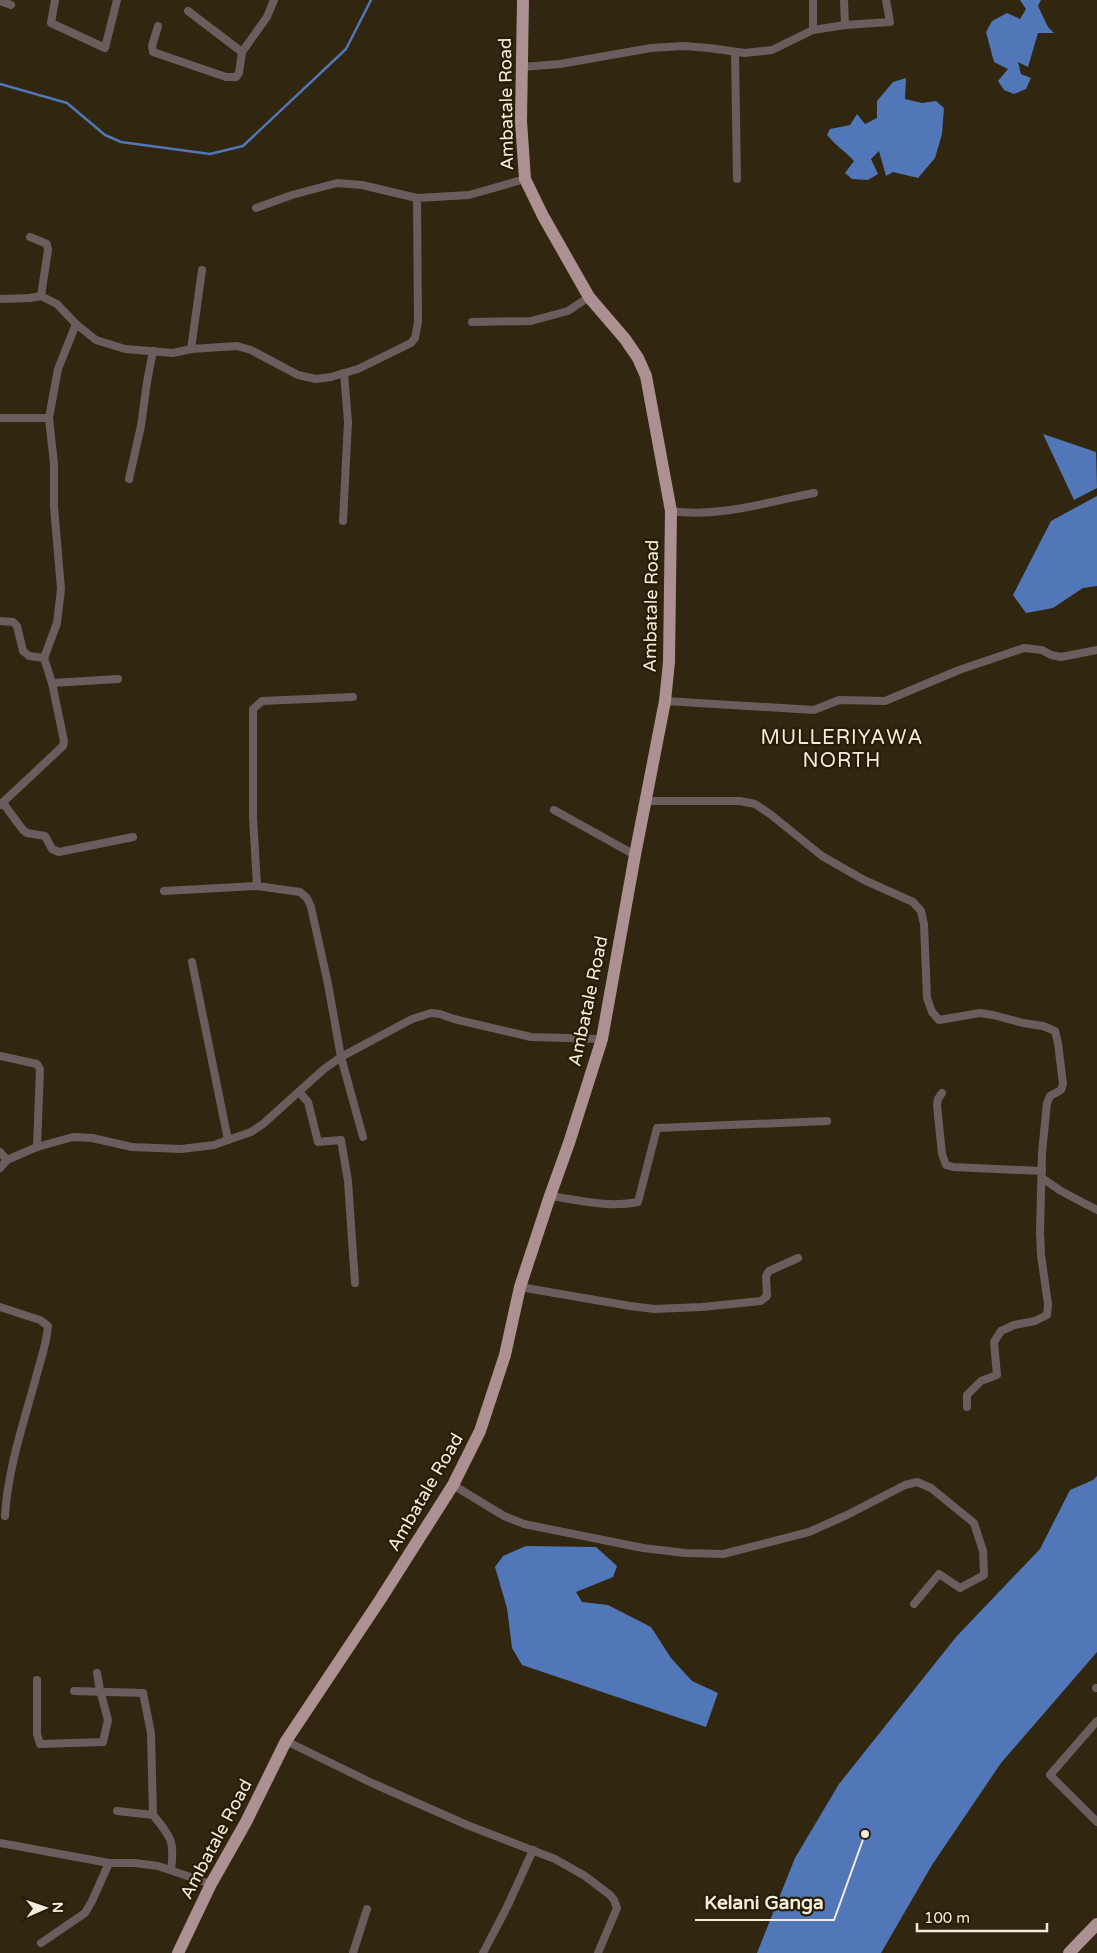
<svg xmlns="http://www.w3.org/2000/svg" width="1097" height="1953" font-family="'Varela Round',sans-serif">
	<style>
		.water { fill: #5177b8 }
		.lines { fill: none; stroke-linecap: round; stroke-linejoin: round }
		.stream { stroke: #5177b8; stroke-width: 2.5 }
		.street { stroke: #6b5d5e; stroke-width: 8 }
		.primary { stroke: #ad9092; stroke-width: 12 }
		.labels { text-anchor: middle; stroke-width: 4.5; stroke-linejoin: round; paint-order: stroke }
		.street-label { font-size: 18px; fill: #f4eddf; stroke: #271d05 }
		.quarter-label { font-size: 20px; letter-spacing: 1px; fill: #f4eddf; stroke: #271d05 }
		.leader { fill: none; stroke: #f4eddf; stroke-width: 2 }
		.callout-dot { fill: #f4eddf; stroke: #271d05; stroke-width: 2 }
		.callout-label { font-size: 19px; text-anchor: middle; font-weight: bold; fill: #f4eddf; stroke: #271d05; stroke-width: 4.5; stroke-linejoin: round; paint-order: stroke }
	</style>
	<rect width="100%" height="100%" fill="#31260f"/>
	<!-- water -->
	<g class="water">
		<path d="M1020,0H1041L1038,6L1048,27L1054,33H1038L1028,67L1018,62L1021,74L1031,78L1026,89L1014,94L1004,90L998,81L1008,69L994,62L986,32L992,21L1007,13L1020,19L1026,9Z"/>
		<path d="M906,78L905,99L922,103L936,101L944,108L942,134L935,158L918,178L893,172L886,176L879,151L871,159L878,174L868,180L852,179L845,173L854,161C845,151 836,146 827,135L830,129L850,125L857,114L865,124L877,118V101L893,82Z"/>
		<path d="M1043,434L1096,452L1097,488L1074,500Z"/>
		<path d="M1097,496V586L1083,588L1053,608L1026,613L1013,595L1051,521Z"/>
		<path d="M1097,1476V1652L1001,1763L932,1865L881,1953H757L795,1858L839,1784L956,1637L1040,1549L1070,1490L1093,1480Z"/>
		<path d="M526,1546L596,1547L617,1566L613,1577L576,1592L582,1602L608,1605L651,1627L671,1658L692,1681L718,1693L706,1727L522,1665L512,1648L507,1608L495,1567L503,1556Z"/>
	</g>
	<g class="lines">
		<!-- stream -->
		<path class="stream" d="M0,84L67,103L105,135L121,142L210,154L243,146L346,49L371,0"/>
		<!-- street -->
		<g class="street">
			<path d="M55,0L51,23L105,48L117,0"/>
			<path d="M813,0V30"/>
			<path d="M844,0L845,25"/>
			<path d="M0,1L11,5"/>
			<path d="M188,11L242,52"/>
			<path d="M158,26L152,46L153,52L226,77H236L239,73L242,52L267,17L274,0"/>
			<path d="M735,53L737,179"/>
			<path d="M522,67L560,64L651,48L683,46L709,48L745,53L772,50L813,30L845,25L890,22L886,0"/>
			<path d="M256,208L292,195L337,183L362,185L417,198"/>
			<path d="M30,237L47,244L48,250L41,296"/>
			<path d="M0,299L30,298L41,296L57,304L76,324L96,340L125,349L173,353L191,349L237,346L251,350L298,375L316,379L331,377L358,369L411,343L415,338L418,322L417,198L469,195L525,179"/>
			<path d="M472,322L531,321L568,311L589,297"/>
			<path d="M191,349L202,270"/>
			<path d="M0,418H49"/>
			<path d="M129,479L141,426L147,382L153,351"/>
			<path d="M671,511C719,518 767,502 814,493"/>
			<path d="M343,521L348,422L344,373"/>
			<path d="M0,621L13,622L17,626L23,651L29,656L44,658"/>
			<path d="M52,683L118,679"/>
			<path d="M665,701L814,710L839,700L885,701L959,670L1024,648L1042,650L1051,655L1061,657L1097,650"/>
			<path d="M646,801H740L755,804L770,814L822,856L864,880L913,902L921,911L924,924L927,998L932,1012L939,1020L980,1013L993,1015L1023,1023L1043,1026L1055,1031L1058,1043L1063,1084L1061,1090L1050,1096L1047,1103L1042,1153L1040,1232L1041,1255L1048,1304L1047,1315L1035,1321L1014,1325L1001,1331L994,1342L997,1375L981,1381L967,1395V1407"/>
			<path d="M3,803L23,830L27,833L45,836L52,849L59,852L133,837"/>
			<path d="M0,805L63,746L64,741L52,683L44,658L57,623L61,589L54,507V464L49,418L58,369L76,324"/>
			<path d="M554,810L635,855"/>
			<path d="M257,886L253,817V709L262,701L353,697"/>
			<path d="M164,891L257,886L300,892L307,898L311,907L328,984L341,1057L363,1137"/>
			<path d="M192,962L228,1140"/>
			<path d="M0,1056L37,1064L40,1069L37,1147"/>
			<path d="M299,1092L308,1102L318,1142L341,1140L348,1181L355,1283"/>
			<path d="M942,1093L938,1099L937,1105L942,1154L946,1165L953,1167L1042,1171"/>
			<path d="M0,1152L7,1160"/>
			<path d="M0,1168L7,1160L37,1147L73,1137L92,1138L132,1147L181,1149L214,1145L228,1140L251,1132L263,1124L324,1069L341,1057L412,1019L431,1013L440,1014L454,1019L531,1037L602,1039"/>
			<path d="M1042,1178L1061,1191L1097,1210"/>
			<path d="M550,1196C578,1200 609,1208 638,1202L657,1128L827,1121"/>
			<path d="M520,1287L630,1306L654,1309L702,1307L761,1301L767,1296L766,1276L769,1271L798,1258"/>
			<path d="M0,1307L40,1320L48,1326C47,1341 42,1356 38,1370C25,1419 8,1466 5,1516"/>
			<path d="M453,1485L504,1516L524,1524L643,1548L685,1553L723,1554L809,1532L847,1515L905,1485L917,1482L931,1488L974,1523L983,1551L984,1575L960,1588L939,1574L914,1604"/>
			<path d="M37,1680V1734L40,1744L103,1742L108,1720L100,1690L97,1673"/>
			<path d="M1096,1688H1097"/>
			<path d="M74,1691L143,1693L151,1733L153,1815"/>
			<path d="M1097,1721L1050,1775L1097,1822"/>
			<path d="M286,1741L372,1783L467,1825L555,1859L585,1876L610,1895L614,1900L617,1908L598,1953"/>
			<path d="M117,1811L153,1815C171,1837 175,1841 171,1870"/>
			<path d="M0,1843L109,1863H135L158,1866L211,1884"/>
			<path d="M41,1943L85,1913L92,1901L109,1863"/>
			<path d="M353,1953L367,1909"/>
			<path d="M483,1953L507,1907L533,1850"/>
		</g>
		<!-- primary -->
		<g class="primary">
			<path d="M178,1953L211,1884L246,1822L286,1741L380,1600L453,1485L480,1431L505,1355L520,1287L550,1196L569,1143L602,1039L635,855L665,701L669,662L671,511L646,376L638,358L625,339L589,297L543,216L525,179L521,121L523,0"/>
			<path d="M1069,1953L1097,1924"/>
		</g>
	</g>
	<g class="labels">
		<!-- street labels -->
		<g class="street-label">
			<text transform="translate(506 104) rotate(-91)" y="6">Ambatale Road</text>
			<text transform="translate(651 606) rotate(-89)" y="6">Ambatale Road</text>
			<text transform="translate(588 1001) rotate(-78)" y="6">Ambatale Road</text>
			<text transform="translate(425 1492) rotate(-60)" y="6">Ambatale Road</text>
			<text transform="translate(216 1839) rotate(-62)" y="6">Ambatale Road</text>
		</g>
		<!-- quarter labels -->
		<g class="quarter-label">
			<text x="842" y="744">MULLERIYAWA<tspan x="842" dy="23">NORTH</tspan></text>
		</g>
	</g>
	<!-- callouts -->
	<path class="leader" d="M865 1834L834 1920H695"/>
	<circle class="callout-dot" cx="865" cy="1834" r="5"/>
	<g class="callout-label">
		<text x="764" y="1909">Kelani Ganga</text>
	</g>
	<!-- north arrow -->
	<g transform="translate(45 1908) rotate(88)" stroke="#271d05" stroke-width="4" paint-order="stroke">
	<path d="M0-4L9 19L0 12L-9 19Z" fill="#f4eddf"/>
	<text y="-8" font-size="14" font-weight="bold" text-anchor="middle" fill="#f4eddf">N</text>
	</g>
	<!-- scale -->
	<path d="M917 1923v8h130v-8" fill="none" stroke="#f4eddf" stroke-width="2.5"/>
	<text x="924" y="1923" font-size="15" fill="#f4eddf" stroke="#271d05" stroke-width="4" paint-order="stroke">100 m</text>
</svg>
